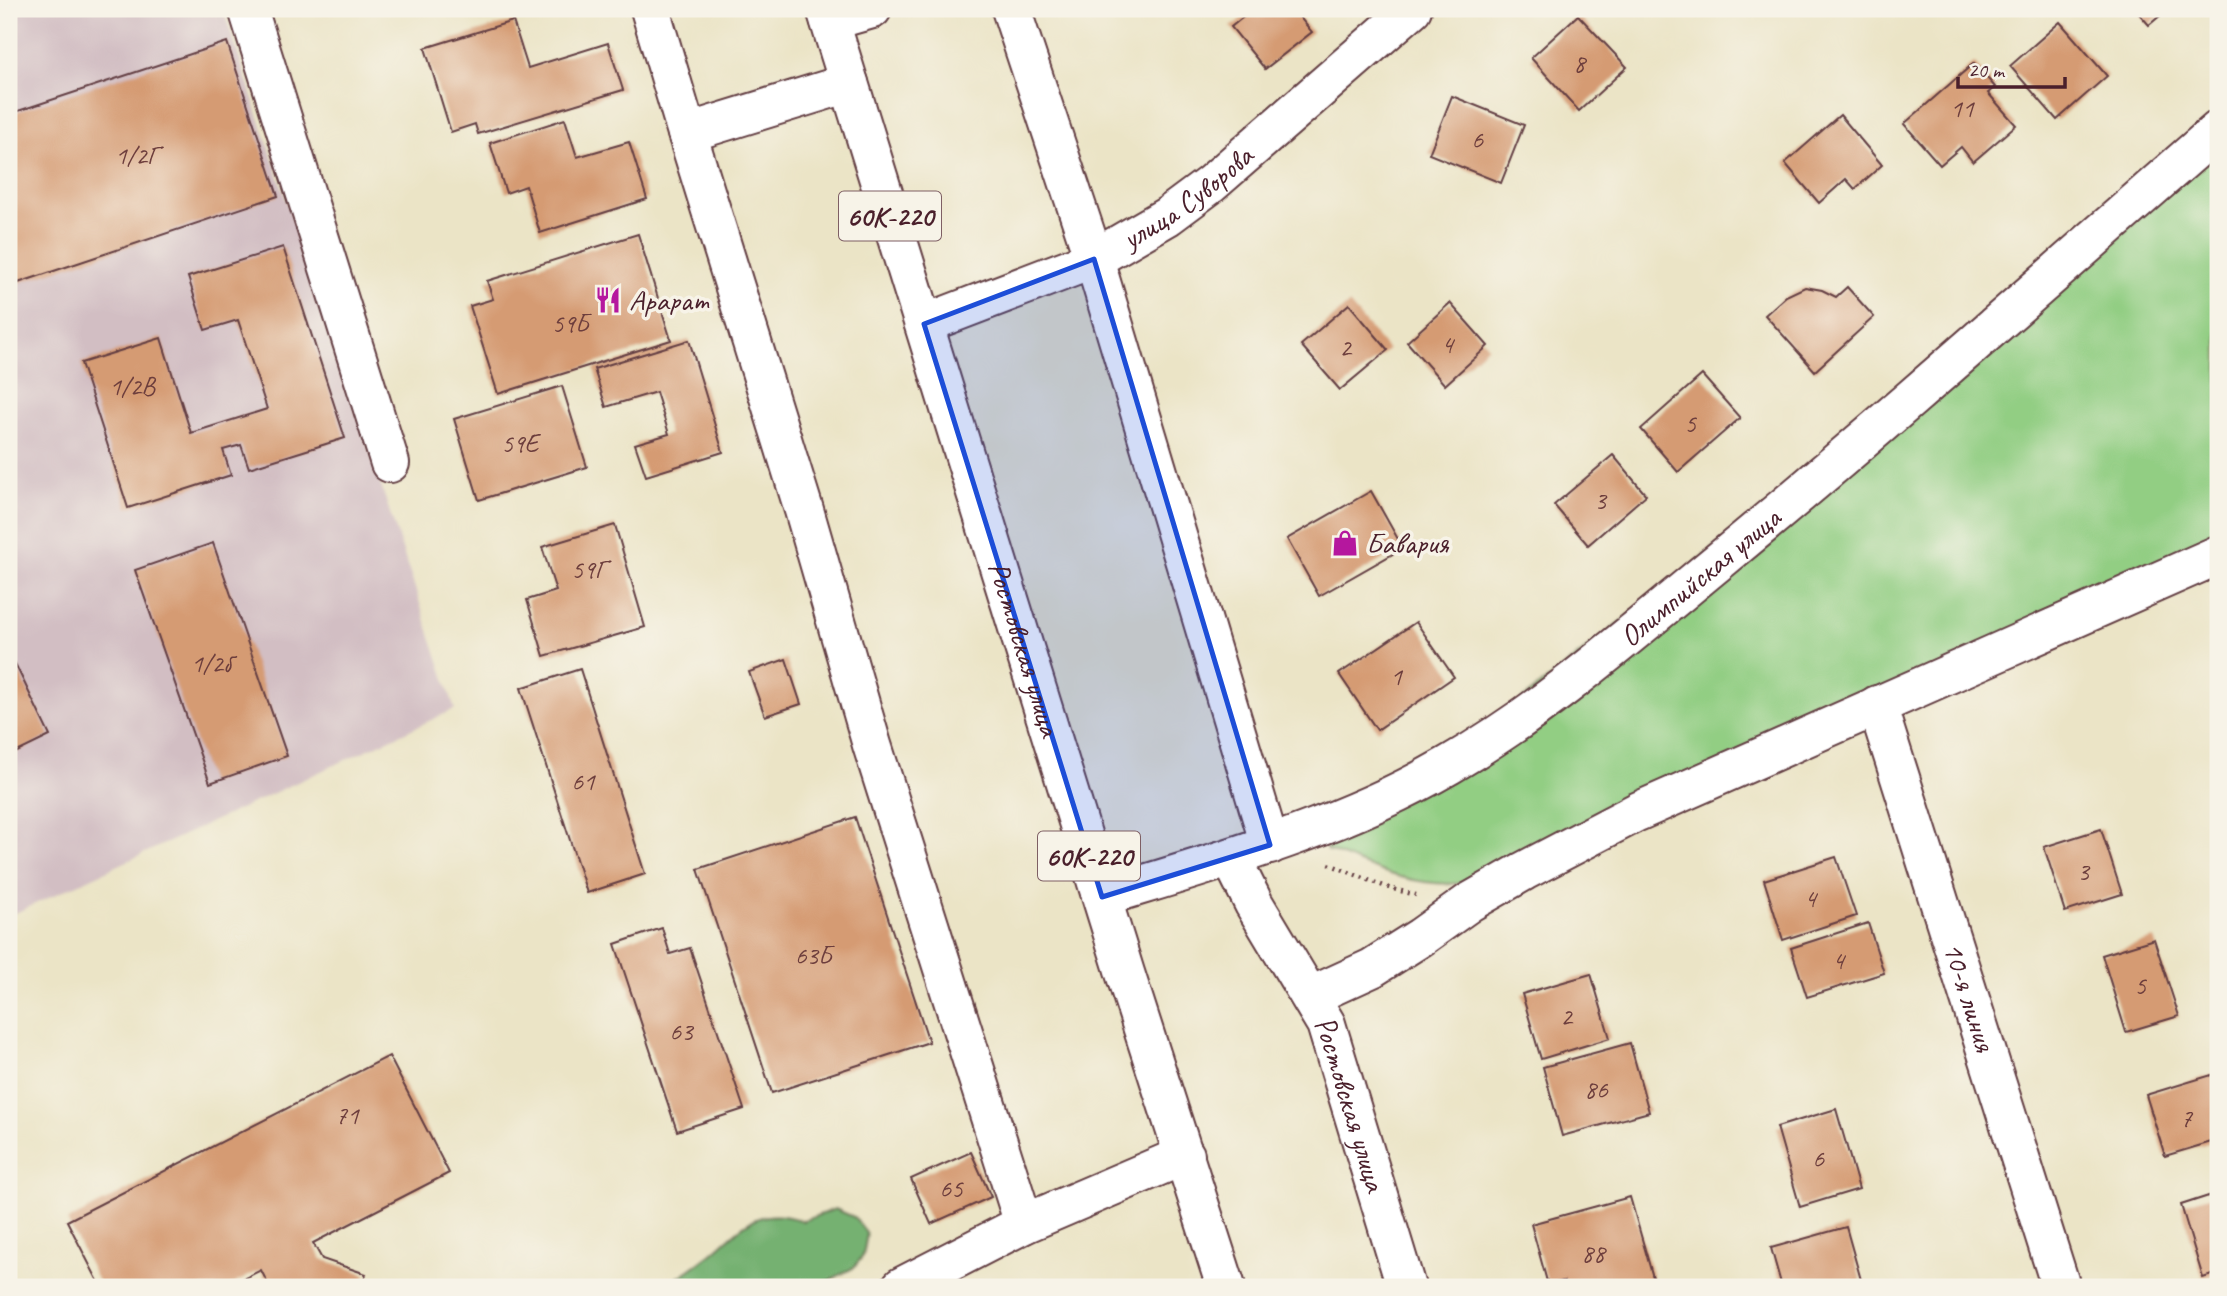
<svg xmlns="http://www.w3.org/2000/svg" width="2227" height="1296" viewBox="0 0 2227 1296" font-family="Caveat,sans-serif">
<style>
.industrial{fill:#d2bec3}
.green{fill:#92ce83;stroke:#6e7657;stroke-width:2}
.forest{fill:#75b171;stroke:#60684e;stroke-width:2}
.building{fill:#d59b73}
.lines{fill:none;stroke-linecap:round;stroke-linejoin:round}
.minor-casing{stroke:#623d42;stroke-width:42}
.major-casing{stroke:#623d42;stroke-width:42}
.path{stroke:#623d42;stroke-width:4.5;stroke-dasharray:2 5;stroke-linecap:butt}
.minor{stroke:#fff;stroke-width:38}
.major{stroke:#fff;stroke-width:38}
.marked{fill:#1d4ed8;fill-opacity:0.2;stroke:#1d4ed8;stroke-width:5;stroke-linejoin:round}
.labels{text-anchor:middle;dominant-baseline:central;stroke-width:7;stroke-linejoin:round;paint-order:stroke}
.number-label{font-size:26px;fill:#6d3e3d}
.shield{fill:#f7f3e8;stroke:#7e5f64;stroke-width:2}
.shield-label{font-size:28px;font-weight:bold;fill:#4a1f2b}
.street-label{font-size:30px;fill:#4a1f2b;stroke:#f7f3e8}
.poi-label{font-size:30px;fill:#4a1f2b;stroke:#f7f3e8;text-anchor:start}
</style>
<rect width="100%" height="100%" fill="#f7f3e8"/>
<filter id="ink" filterUnits="userSpaceOnUse"><feTurbulence type="fractalNoise" baseFrequency=".0143" numOctaves="2"/><feDisplacementMap in="SourceGraphic" scale="14" xChannelSelector="R" yChannelSelector="G"/><feConvolveMatrix kernelMatrix="1 2 1 2 8 2 1 2 1" color-interpolation-filters="sRGB"/></filter>
<filter id="wash" filterUnits="userSpaceOnUse"><feTurbulence type="fractalNoise" baseFrequency=".00686" numOctaves="4" result="noise"/><feDisplacementMap in="SourceGraphic" scale="28" xChannelSelector="R" yChannelSelector="G"/><feGaussianBlur stdDeviation="1.57" result="paint"/><feColorMatrix in="noise" values="0 0 0 0 0 0 0 0 0 0 0 0 0 0 0 0 0 1.4 0 .05"/><feComposite in="paint" operator="in"/></filter>
<g filter="url(#wash)">
<rect width="100%" height="100%" fill="#ebe4c6"/>
<path class="industrial" d="M 9,9 L 223,9 L 455,709 L 9,916 Z"/>
<path class="green" d="M 2218,149 L 2218,539 L 1464,883 C 1414,888 1372,868 1327,850 L 1325,837 L 1388,806 Z"/>
<path class="forest" d="M 835,1209 L 854,1217 L 867,1234 L 863,1256 L 853,1268 L 817,1287 L 664,1287 C 680,1276 698,1265 713,1252 C 744,1225 759,1205 803,1221 Z"/>
<g id="blocks">
<g class="building">
<path d="M 1253,9 L 1293,9 L 1312,32 L 1265,69 L 1231,27 Z"/>
<path d="M 2135,9 L 2168,9 L 2149,25 Z"/>
<path d="M 1578,15 L 1627,67 L 1579,111 L 1531,58 Z"/>
<path d="M 513,21 L 528,68 L 608,43 L 623,90 L 478,134 L 475,124 L 451,132 L 425,48 Z"/>
<path d="M 2060,22 L 2107,76 L 2057,120 L 2010,66 Z"/>
<path d="M 227,42 L 278,196 L 9,286 L 9,114 Z"/>
<path d="M 1974,63 L 1995,87 L 1988,93 L 2016,125 L 1973,162 L 1961,147 L 1940,165 L 1904,124 Z"/>
<path d="M 1452,96 L 1524,125 L 1501,183 L 1429,154 Z"/>
<path d="M 1840,115 L 1882,165 L 1855,189 L 1846,179 L 1819,203 L 1785,163 Z"/>
<path d="M 565,119 L 577,157 L 629,142 L 647,199 L 540,233 L 526,186 L 506,193 L 490,143 Z"/>
<path d="M 638,234 L 671,340 L 498,394 L 470,306 L 493,299 L 487,281 Z"/>
<path d="M 283,247 L 345,438 L 249,468 L 241,445 L 223,450 L 231,475 L 128,508 L 81,363 L 161,338 L 191,433 L 267,409 L 238,320 L 205,330 L 188,277 Z"/>
<path d="M 1805,287 L 1822,290 L 1836,297 L 1847,287 L 1874,317 L 1815,371 L 1765,315 L 1786,296 Z"/>
<path d="M 1450,303 L 1488,346 L 1445,385 L 1407,342 Z"/>
<path d="M 1349,304 L 1388,350 L 1340,390 L 1301,345 Z"/>
<path d="M 689,340 L 723,452 L 646,476 L 635,444 L 669,434 L 656,392 L 606,407 L 594,369 Z"/>
<path d="M 1702,375 L 1740,418 L 1678,472 L 1641,429 Z"/>
<path d="M 562,386 L 587,467 L 479,500 L 454,419 Z"/>
<path d="M 1613,455 L 1646,495 L 1588,545 L 1554,505 Z"/>
<path d="M 1371,491 L 1403,548 L 1319,596 L 1287,539 Z"/>
<path d="M 615,525 L 645,627 L 544,656 L 527,600 L 556,591 L 542,547 Z"/>
<path d="M 213,543 L 287,756 L 210,783 L 135,570 Z"/>
<path d="M 1416,622 L 1454,677 L 1377,730 L 1339,674 Z"/>
<path d="M 9,651 L 50,736 L 9,756 Z"/>
<path d="M 786,659 L 801,704 L 765,716 L 749,672 Z"/>
<path d="M 580,669 L 645,874 L 587,893 L 521,688 Z"/>
<path d="M 855,817 L 929,1042 L 772,1093 L 698,869 Z"/>
<path d="M 2101,829 L 2122,894 L 2065,912 L 2044,847 Z"/>
<path d="M 1836,857 L 1856,916 L 1783,940 L 1764,880 Z"/>
<path d="M 1868,923 L 1884,973 L 1807,997 L 1791,948 Z"/>
<path d="M 662,928 L 670,954 L 690,948 L 744,1109 L 677,1131 L 615,944 Z"/>
<path d="M 2154,939 L 2179,1016 L 2126,1032 L 2102,955 Z"/>
<path d="M 1591,974 L 1610,1038 L 1541,1059 L 1522,994 Z"/>
<path d="M 1630,1043 L 1649,1112 L 1562,1136 L 1543,1067 Z"/>
<path d="M 389,1056 L 449,1173 L 313,1243 L 322,1259 L 366,1274 L 362,1287 L 267,1287 L 268,1284 L 261,1270 L 227,1287 L 101,1287 L 67,1221 Z"/>
<path d="M 2218,1073 L 2218,1140 L 2165,1156 L 2146,1095 Z"/>
<path d="M 1836,1109 L 1859,1189 L 1800,1207 L 1777,1127 Z"/>
<path d="M 971,1152 L 991,1197 L 931,1224 L 911,1179 Z"/>
<path d="M 2218,1193 L 2218,1273 L 2203,1278 L 2181,1205 Z"/>
<path d="M 1630,1197 L 1654,1281 L 1633,1287 L 1566,1287 L 1564,1281 L 1548,1285 L 1531,1224 Z"/>
<path d="M 1846,1227 L 1863,1287 L 1782,1287 L 1771,1248 Z"/>
</g>
</g>
</g>
<g filter="url(#ink)">
<use href="#blocks" fill-opacity="0" stroke="#623d42" stroke-width="2"/>
<g class="lines">
<g class="minor-casing">
<g id="minor">
<path d="M 248,9 L 390,463"/>
<path d="M 650,9 L 687,133 L 849,83"/>
<path d="M 1011,9 L 1094,259 L 1270,845"/>
<path d="M 830,21 L 872,9"/>
<path d="M 687,133 L 804,510 L 872,745 L 1024,1224"/>
<path id="s1" d="M 924,324 L 1094,259 L 1168,216 L 1211,184 L 1412,9"/>
<path id="s2" d="M 1877,705 L 2061,1287"/>
<path id="s3" d="M 1231,858 L 1254,904 L 1326,1024 L 1406,1287"/>
<path id="s4" d="M 1102,897 C 1220,861 1341,828 1449,765 C 1548,708 1635,630 1723,558 C 1891,419 2054,273 2218,130"/>
<path d="M 1311,996 L 1372,968 L 1421,937 L 1470,902 L 1524,871 L 1637,812 L 2218,555"/>
<path d="M 901,1287 L 1024,1224 L 1185,1155"/>
</g>
</g>
<g class="major-casing">
<g id="major">
<path id="s5" d="M 826,9 L 1125,973 L 1226,1287"/>
</g>
</g>
<path class="path" d="M 1329,864 L 1386,887 L 1416,895"/>
<use href="#minor" class="minor"/>
<use href="#major" class="major"/>
</g>
</g>
<path class="marked" d="M 1094,259 L 1270,845 L 1102,897 L 924,324 Z"/>
<defs>
<g id="restaurant-bare" transform="scale(2.1)"><path d="M-5-6h1v4h1v-4h1v4h1v-4h1v5L-1.5 .5V6h-2V.5L-5-1ZM5-6V6H3V1.5H1.5Q1.5-4 5-6Z" fill="#b5179e" stroke="#f7f3e8" stroke-width="2.5" paint-order="stroke"/></g>
<g id="shop-bare" transform="scale(2.1)"><path d="M-5-2.5h2.3a2.7 3.5 0 0 1 5.4 0H5L5.5 6h-11ZM-1.5-2.5h3a1.5 2.3 0 0 0-3 0Z" fill="#b5179e" stroke="#f7f3e8" stroke-width="2.5" paint-order="stroke"/></g>
</defs>
<g fill-rule="evenodd">
<use href="#restaurant-bare" x="608" y="300"/>
<use href="#shop-bare" x="1345" y="543"/>
</g>
<g class="labels">
<g class="number-label">
<text x="1579" y="63">8</text>
<text x="1962" y="108">11</text>
<text x="1477" y="139">6</text>
<text x="137" y="155">1/2Г</text>
<text x="570" y="323">59Б</text>
<text x="1447" y="344">4</text>
<text x="1345" y="347">2</text>
<text x="132" y="386">1/2В</text>
<text x="1690" y="423">5</text>
<text x="520" y="443">59Е</text>
<text x="1600" y="500">3</text>
<text x="589" y="569">59Г</text>
<text x="211" y="663">1/2б</text>
<text x="1396" y="676">1</text>
<text x="583" y="781">61</text>
<text x="2083" y="871">3</text>
<text x="1810" y="898">4</text>
<text x="813" y="955">63Б</text>
<text x="1838" y="960">4</text>
<text x="2140" y="985">5</text>
<text x="1566" y="1016">2</text>
<text x="681" y="1031">63</text>
<text x="1596" y="1089">86</text>
<text x="347" y="1115">71</text>
<text x="2186" y="1118">7</text>
<text x="1818" y="1158">6</text>
<text x="951" y="1188">65</text>
<text x="1593" y="1253">88</text>
</g>
<g class="shield">
<rect x="839" y="191.5" width="102" height="49" rx="5"/>
<rect x="1038" y="831.5" width="102" height="49" rx="5"/>
</g>
<g class="shield-label">
<text x="890" y="216">60К-220</text>
<text x="1089" y="856">60К-220</text>
</g>
<g class="street-label">
<text stroke="none"><textPath href="#s1" startOffset="294">улица Суворова</textPath></text>
<text stroke="none"><textPath href="#s4" startOffset="686">Олимпийская улица</textPath></text>
<text stroke="none"><textPath href="#s5" startOffset="670">Ростовская улица</textPath></text>
<text stroke="none"><textPath href="#s2" startOffset="306">10-я линия</textPath></text>
<text stroke="none"><textPath href="#s3" startOffset="275">Ростовская улица</textPath></text>
</g>
<g class="poi-label">
<text x="629" y="300">Арарат</text>
<text x="1366" y="543">Бавария</text>
</g>
</g>
<rect width="2227" height="1296" fill="none" stroke="#f7f3e8" stroke-width="35"/>
<path d="M1958 77v10h107v-10" fill="none" stroke="#4a1f2b" stroke-width="3.5"/>
<text x="1968" y="77" font-size="21" fill="#4a1f2b" stroke="#f7f3e8" stroke-width="5" paint-order="stroke">20 m</text>
</svg>
